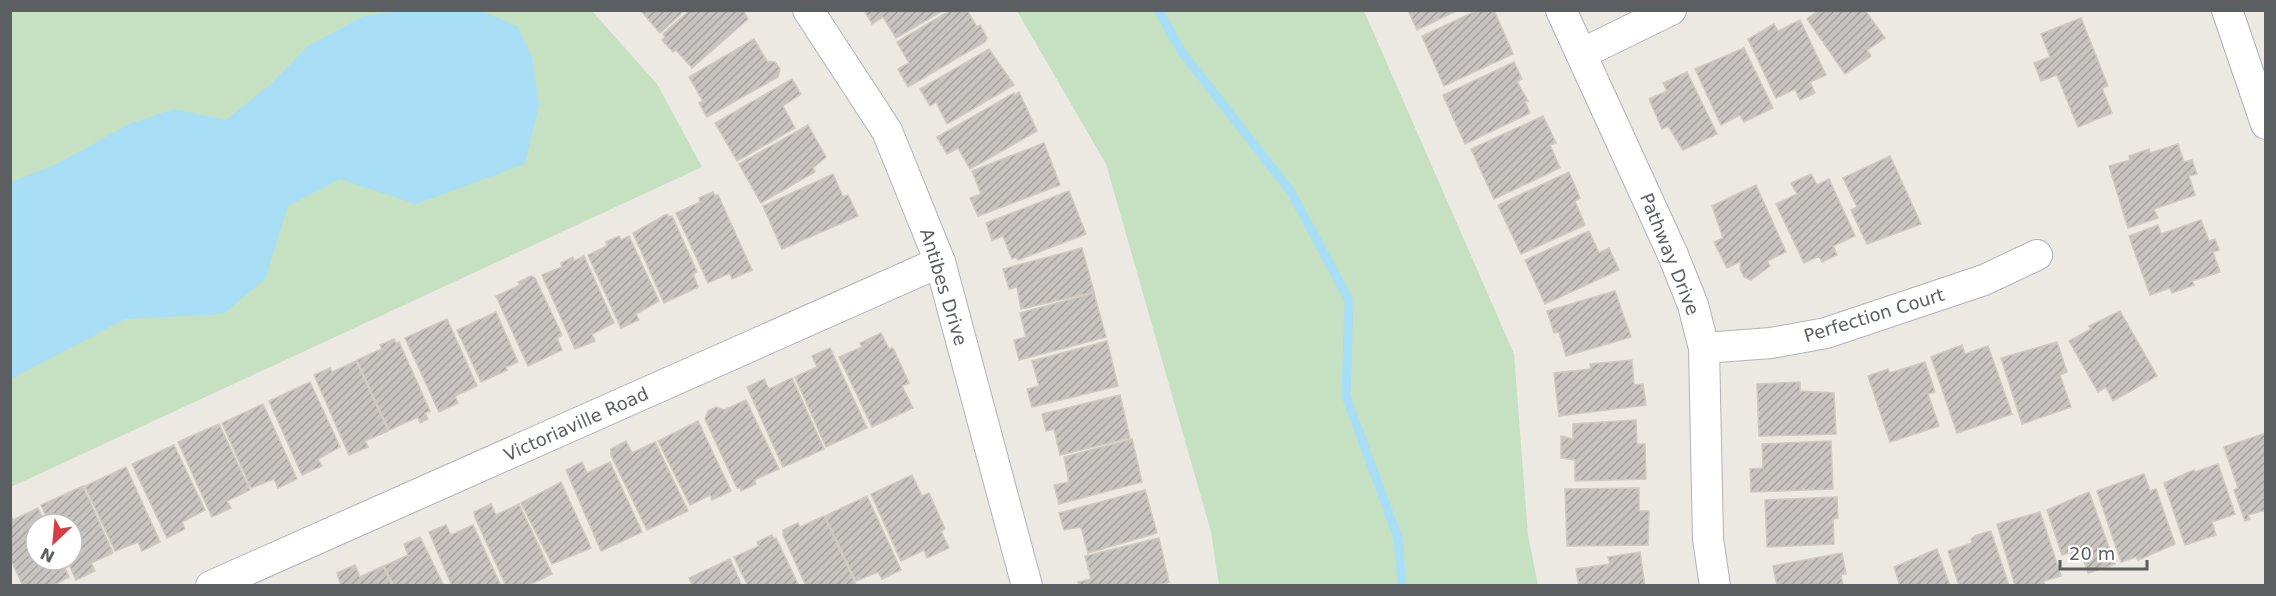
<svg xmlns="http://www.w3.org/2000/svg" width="2276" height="596" viewBox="0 0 2276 596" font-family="'DejaVu Sans',sans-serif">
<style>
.green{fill:#c5e1c1}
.water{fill:#a8def6}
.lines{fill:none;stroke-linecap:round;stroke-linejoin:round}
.stream{stroke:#a8def6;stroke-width:9}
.building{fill:url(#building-hatch);stroke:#d0c9c1;stroke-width:1.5}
.street-casing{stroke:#b0b3b6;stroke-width:32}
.street{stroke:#fff;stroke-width:30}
.labels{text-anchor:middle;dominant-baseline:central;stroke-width:4.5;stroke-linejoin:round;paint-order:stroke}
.street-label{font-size:18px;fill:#5b5f61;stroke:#fff}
</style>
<defs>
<pattern id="building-hatch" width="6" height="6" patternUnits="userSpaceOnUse" patternTransform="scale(1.5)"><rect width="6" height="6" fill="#c7c3bf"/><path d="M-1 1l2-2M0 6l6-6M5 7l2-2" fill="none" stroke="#a5a29f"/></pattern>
</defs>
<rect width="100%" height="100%" fill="#ece8e2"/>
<g class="green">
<path d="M 10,11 L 592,11 L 657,84 L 702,167 L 11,487 Z"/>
<path d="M 1017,11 L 1364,11 L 1514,354 L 1528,535 L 1538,585 L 1219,585 L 1211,532 L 1106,164 Z"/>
</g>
<path class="water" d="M 400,11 L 481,11 L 517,26 L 532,56 L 539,105 L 525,164 L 416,204 L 340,179 L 288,206 L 265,279 L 223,314 L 125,319 L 11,379 L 11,182 L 57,164 L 129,124 L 174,109 L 226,120 L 274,81 L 308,46 L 364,16 Z"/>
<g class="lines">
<path class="stream" d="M 1158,10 L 1182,52 L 1291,192 L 1349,300 L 1346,396 L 1398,538 L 1402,586"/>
</g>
<g class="building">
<path d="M 640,10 L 685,10 L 660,33 Z"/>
<path d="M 690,10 L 743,10 L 748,19 L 692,68 L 676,50 L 673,52 L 662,40 L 665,37 L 663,34 Z"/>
<path d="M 864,10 L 944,10 L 896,38 L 883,17 L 872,24 Z"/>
<path d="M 951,10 L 967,10 L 977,27 L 980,25 L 987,38 L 985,42 L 908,87 L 898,69 L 909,63 L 897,42 Z"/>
<path d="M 1408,10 L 1458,10 L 1417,30 Z"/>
<path d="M 1478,10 L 1494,10 L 1513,54 L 1444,86 L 1422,36 Z"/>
<path d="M 1819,10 L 1865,10 L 1885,38 L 1867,50 L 1871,56 L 1845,74 L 1807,19 Z"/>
<path d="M 2081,18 L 2108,86 L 2102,88 L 2112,113 L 2078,127 L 2057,75 L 2041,81 L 2034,63 L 2050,57 L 2041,34 Z"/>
<path d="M 1800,20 L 1826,75 L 1810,82 L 1815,93 L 1800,100 L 1795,89 L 1776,98 L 1748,39 L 1774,24 L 1778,31 Z"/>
<path d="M 754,39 L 767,61 L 775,62 L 780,69 L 778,77 L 707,117 L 699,103 L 703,101 L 689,77 Z"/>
<path d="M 1744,48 L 1773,108 L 1744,122 L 1740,115 L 1721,125 L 1695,69 Z"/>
<path d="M 989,49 L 1014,85 L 947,124 L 936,102 L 930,106 L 920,89 Z"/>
<path d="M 1514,62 L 1522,79 L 1517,82 L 1528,101 L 1525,102 L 1530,113 L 1465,144 L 1443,95 Z"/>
<path d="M 1687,72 L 1717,134 L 1683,150 L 1668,126 L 1662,129 L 1649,99 L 1667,91 L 1663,83 Z"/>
<path d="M 792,79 L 801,94 L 783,106 L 795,128 L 737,161 L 715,123 Z"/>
<path d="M 1019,92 L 1037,131 L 970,169 L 958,148 L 947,154 L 937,137 L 1014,93 L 1015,95 Z"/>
<path d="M 1543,116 L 1556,143 L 1550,145 L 1560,168 L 1494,199 L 1471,149 Z"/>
<path d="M 808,125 L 826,157 L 813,168 L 815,172 L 761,203 L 739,164 Z"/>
<path d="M 1044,143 L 1060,185 L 978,216 L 970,198 L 981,194 L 972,171 Z"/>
<path d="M 2178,144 L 2184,162 L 2192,160 L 2197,174 L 2189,176 L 2195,195 L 2154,209 L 2158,218 L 2128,228 L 2109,166 L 2130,160 L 2129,156 L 2149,149 L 2150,153 Z"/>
<path d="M 1890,156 L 1921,224 L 1867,244 L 1851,210 L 1857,207 L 1843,178 Z"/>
<path d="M 1569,172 L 1580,198 L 1575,201 L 1585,225 L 1521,254 L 1498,205 Z"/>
<path d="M 833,174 L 843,197 L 848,195 L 858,216 L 782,249 L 763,206 Z"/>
<path d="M 1811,174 L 1817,185 L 1829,179 L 1855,236 L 1833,246 L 1837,255 L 1822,262 L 1819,256 L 1804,263 L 1776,204 L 1797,194 L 1791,183 Z"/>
<path d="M 1756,185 L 1786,252 L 1767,261 L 1770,266 L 1751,280 L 1744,277 L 1740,269 L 1741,261 L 1727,268 L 1714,242 L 1723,238 L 1712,206 Z"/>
<path d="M 1069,191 L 1086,234 L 1018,260 L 1016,257 L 1012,259 L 1003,236 L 992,240 L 986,223 Z"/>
<path d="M 713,192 L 715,196 L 718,195 L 752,270 L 732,279 L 730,273 L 708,283 L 676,213 L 700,202 L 699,198 Z"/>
<path d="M 667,214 L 669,217 L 672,216 L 697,272 L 693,274 L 698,287 L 664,303 L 633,233 Z"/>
<path d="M 2201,220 L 2209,241 L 2215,239 L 2219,250 L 2213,252 L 2220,272 L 2192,281 L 2194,285 L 2172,293 L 2170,288 L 2150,295 L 2129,236 L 2158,225 L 2161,234 Z"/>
<path d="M 1589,231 L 1599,253 L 1609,248 L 1619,270 L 1545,304 L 1525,260 Z"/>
<path d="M 619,236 L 621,240 L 629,236 L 659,301 L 636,314 L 639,320 L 621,328 L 588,255 L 607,246 L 606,242 Z"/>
<path d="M 1082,248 L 1094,292 L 1021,309 L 1017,287 L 1009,289 L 1003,269 Z"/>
<path d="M 584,256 L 614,323 L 592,334 L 595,341 L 575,349 L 542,275 L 562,267 L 561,263 L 573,257 L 574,261 Z"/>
<path d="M 531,276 L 535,278 L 562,335 L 557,338 L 562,350 L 528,366 L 496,296 L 520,285 L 518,282 Z"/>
<path d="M 1615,291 L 1631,337 L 1566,356 L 1559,332 L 1554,333 L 1547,311 Z"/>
<path d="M 1094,293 L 1106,337 L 1019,360 L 1014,340 L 1026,337 L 1020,313 Z"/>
<path d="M 2120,311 L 2157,376 L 2113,401 L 2106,387 L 2098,392 L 2069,341 L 2091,329 L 2089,326 Z"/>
<path d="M 496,312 L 518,362 L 506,367 L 507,370 L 481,382 L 457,330 Z"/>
<path d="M 447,319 L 477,386 L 455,396 L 458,403 L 439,412 L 405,338 Z"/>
<path d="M 881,333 L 889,349 L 893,348 L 909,383 L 902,386 L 913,408 L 872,427 L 839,357 L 862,347 L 860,343 Z"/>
<path d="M 394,339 L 396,343 L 399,342 L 430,411 L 425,413 L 428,419 L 420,423 L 418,417 L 389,430 L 357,360 L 382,349 L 380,345 Z"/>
<path d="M 1107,341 L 1118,386 L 1032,407 L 1027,389 L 1039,386 L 1032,361 Z"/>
<path d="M 2057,342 L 2067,372 L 2060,375 L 2071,407 L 2022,424 L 2001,358 Z"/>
<path d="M 1962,345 L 1965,354 L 1988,346 L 2012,414 L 1957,433 L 1931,357 Z"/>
<path d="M 830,348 L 867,428 L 826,447 L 795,377 L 817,367 L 812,356 Z"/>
<path d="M 1632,360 L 1634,385 L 1643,384 L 1646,405 L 1559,416 L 1554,373 L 1591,369 L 1590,364 Z"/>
<path d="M 356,361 L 388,431 L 365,441 L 368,447 L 349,455 L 314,375 L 330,368 L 332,372 Z"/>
<path d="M 1925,362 L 1935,392 L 1928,394 L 1939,426 L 1890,442 L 1868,376 L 1888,369 L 1890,373 Z"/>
<path d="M 792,378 L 824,449 L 783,467 L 747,387 L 764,379 L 769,389 Z"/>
<path d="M 310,382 L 340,447 L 318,459 L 322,466 L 302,475 L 269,401 Z"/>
<path d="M 1800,382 L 1800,391 L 1834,393 L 1836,434 L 1759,436 L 1757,384 Z"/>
<path d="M 1120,395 L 1130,438 L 1060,455 L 1054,429 L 1046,431 L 1042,414 Z"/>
<path d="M 746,400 L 779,469 L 754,480 L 756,484 L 741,491 L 740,487 L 737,488 L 705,419 L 708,411 L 716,407 L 724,410 Z"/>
<path d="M 263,404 L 297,479 L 278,488 L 274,479 L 251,488 L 222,423 Z"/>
<path d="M 1636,420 L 1637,444 L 1645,444 L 1646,479 L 1575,481 L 1575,460 L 1561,458 L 1561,436 L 1573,439 L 1573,424 Z"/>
<path d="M 698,421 L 731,491 L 712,500 L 710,495 L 690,505 L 658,441 Z"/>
<path d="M 219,424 L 250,490 L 227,501 L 231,508 L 212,517 L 178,442 Z"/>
<path d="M 2266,433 L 2266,510 L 2248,515 L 2250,519 L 2245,521 L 2234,490 L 2238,488 L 2224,447 Z"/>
<path d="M 1132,439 L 1142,482 L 1059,504 L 1054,485 L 1069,482 L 1064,457 Z"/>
<path d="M 626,441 L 632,453 L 655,442 L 688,511 L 647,530 L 611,455 L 611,449 Z"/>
<path d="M 1831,441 L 1833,489 L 1751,492 L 1750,469 L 1763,468 L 1762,444 Z"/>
<path d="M 174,445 L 205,510 L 182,522 L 185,529 L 167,538 L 132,464 Z"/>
<path d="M 582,462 L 587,473 L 610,462 L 642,532 L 601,551 L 566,470 Z"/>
<path d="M 2218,464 L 2235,514 L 2212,522 L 2216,535 L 2185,545 L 2164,483 L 2194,470 L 2195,472 Z"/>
<path d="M 126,467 L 160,542 L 142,551 L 138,542 L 115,551 L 85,486 Z"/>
<path d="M 2144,474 L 2150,491 L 2156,489 L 2175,544 L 2138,560 L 2136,557 L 2121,562 L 2097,491 Z"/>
<path d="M 912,475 L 922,496 L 929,493 L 945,529 L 941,531 L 949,548 L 927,558 L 924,550 L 901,561 L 871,494 Z"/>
<path d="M 561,482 L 591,548 L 552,564 L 521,503 Z"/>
<path d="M 83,486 L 113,553 L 91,563 L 95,571 L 76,580 L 67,560 L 72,560 L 72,524 L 50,524 L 41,505 Z"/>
<path d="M 1639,488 L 1639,511 L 1649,511 L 1648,545 L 1567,546 L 1565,489 Z"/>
<path d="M 1145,490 L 1157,533 L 1088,553 L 1081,527 L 1064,530 L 1059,513 Z"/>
<path d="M 2089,492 L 2115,564 L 2088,573 L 2083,558 L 2074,561 L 2071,552 L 2062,555 L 2047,510 Z"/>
<path d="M 867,496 L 901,570 L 882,579 L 878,572 L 856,581 L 825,516 Z"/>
<path d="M 1837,497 L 1838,518 L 1833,519 L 1834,544 L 1767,547 L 1765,500 Z"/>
<path d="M 491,504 L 496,515 L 519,504 L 552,574 L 527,586 L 506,586 L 475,517 L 474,512 Z"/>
<path d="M 38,508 L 45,524 L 36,524 L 36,560 L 61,560 L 69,577 L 52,586 L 23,586 L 10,558 L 10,515 L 13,520 Z"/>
<path d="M 2040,512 L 2061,576 L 2044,581 L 2045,586 L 2015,586 L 1997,524 Z"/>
<path d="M 824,516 L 856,585 L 854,586 L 806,586 L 783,535 L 783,530 L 798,523 L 800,527 Z"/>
<path d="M 446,525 L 451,535 L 473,525 L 501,586 L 452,586 L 429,532 Z"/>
<path d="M 1991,531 L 2009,586 L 1959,586 L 1948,551 L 1972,543 L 1971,539 L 1977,535 Z"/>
<path d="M 772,535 L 774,539 L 776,538 L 799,586 L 748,586 L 734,557 L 759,546 L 757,542 Z"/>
<path d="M 420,537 L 444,586 L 394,586 L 384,566 L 408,555 L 404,544 Z"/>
<path d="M 1159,538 L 1169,582 L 1156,586 L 1079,586 L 1078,582 L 1091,579 L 1085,556 Z"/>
<path d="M 1937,549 L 1950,586 L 1900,586 L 1894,567 Z"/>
<path d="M 1640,552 L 1645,586 L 1579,586 L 1576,569 L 1610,564 L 1608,557 Z"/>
<path d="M 1842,553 L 1846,574 L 1841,574 L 1843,586 L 1777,586 L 1773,566 Z"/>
<path d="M 730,559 L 742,586 L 693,586 L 689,578 Z"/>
<path d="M 355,565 L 360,577 L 383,566 L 392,586 L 341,586 L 337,573 Z"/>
</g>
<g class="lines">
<g class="street-casing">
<g id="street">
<path d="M 808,10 L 887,131 L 940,262 L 1027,586"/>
<path d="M 1561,10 L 1673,255 L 1693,305 L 1704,348 L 1708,539 L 1715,586"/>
<path d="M 2227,10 L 2266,124"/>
<path d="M 1581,54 L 1671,10"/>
<path d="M 1704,348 L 1771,343 L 1826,333 L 1984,280 L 2037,255"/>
<path d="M 211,586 L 940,262"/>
</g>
</g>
<use href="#street" class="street"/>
</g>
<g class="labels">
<g class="street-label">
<text transform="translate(1670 254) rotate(68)">Pathway Drive</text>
<text transform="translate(944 287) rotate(73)">Antibes Drive</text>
<text transform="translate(1874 315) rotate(-17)">Perfection Court</text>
<text transform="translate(576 424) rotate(-24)">Victoriaville Road</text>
</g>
</g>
<rect width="2276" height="596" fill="none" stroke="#5b5f61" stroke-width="24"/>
<g transform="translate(54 542) rotate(206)"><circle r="28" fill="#ffffff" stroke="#bdbfc0" stroke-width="1.5"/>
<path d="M0-4.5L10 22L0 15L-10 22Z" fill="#d73d45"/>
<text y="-9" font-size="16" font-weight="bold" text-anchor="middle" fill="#5b5f61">N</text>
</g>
<path d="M2060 560v9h87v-9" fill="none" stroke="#5b5f61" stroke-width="3"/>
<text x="2069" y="560" font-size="18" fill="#5b5f61" stroke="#ffffff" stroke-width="4.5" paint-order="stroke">20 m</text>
</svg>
